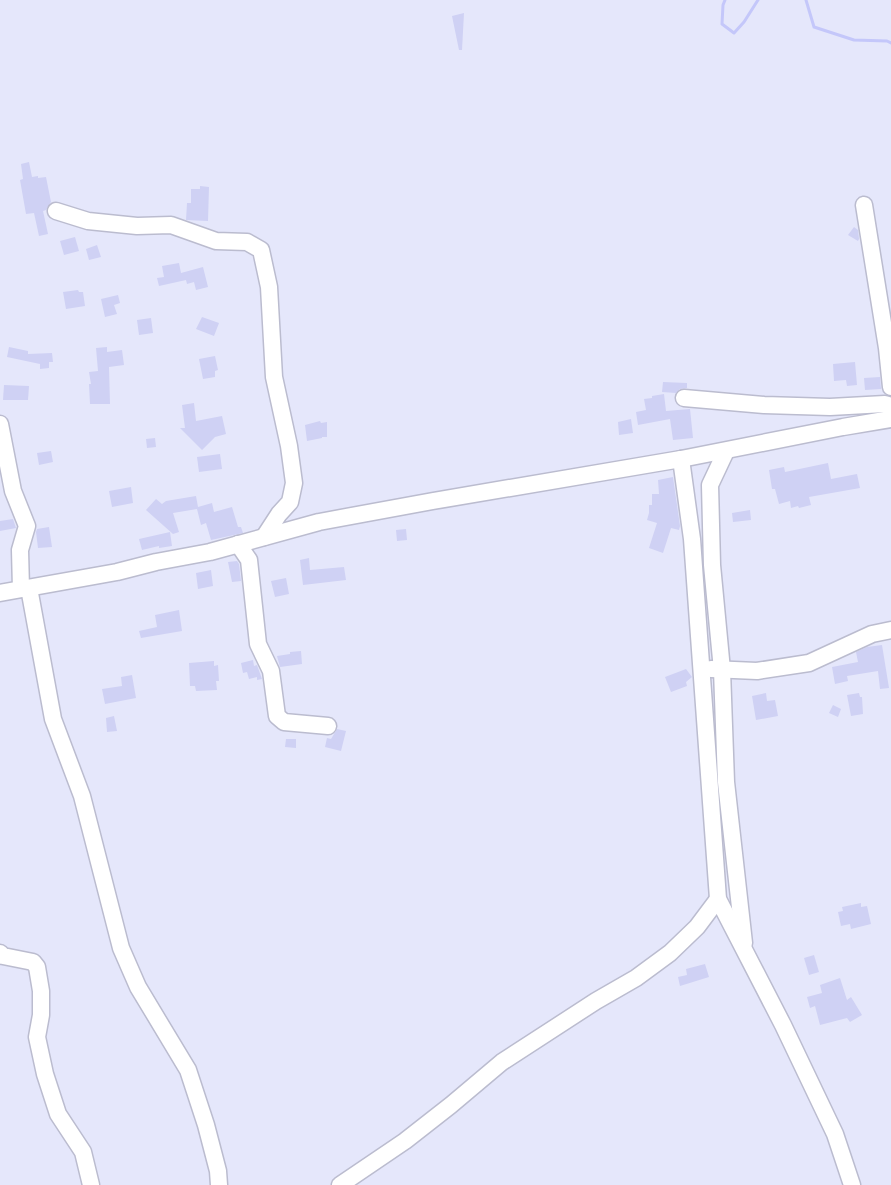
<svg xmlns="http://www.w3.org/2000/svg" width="891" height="1185" viewBox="0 0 891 1185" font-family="'Fira Sans Condensed',sans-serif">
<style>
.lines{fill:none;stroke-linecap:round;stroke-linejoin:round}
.stream{stroke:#c4c7fa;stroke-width:3}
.building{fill:#cfd1f4}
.minor-casing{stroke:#bbbccf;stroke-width:19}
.minor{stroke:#fff;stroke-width:16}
</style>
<rect width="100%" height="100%" fill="#e5e7fb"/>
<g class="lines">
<g class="stream">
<path d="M 725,0 L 723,5 L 722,24 L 734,33 L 744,22 L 758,0"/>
<path d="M 806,0 L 814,27 L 854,40 L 887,41 L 891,43"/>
</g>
</g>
<g class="building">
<path d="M 464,13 L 462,50 L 459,50 L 452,16 Z"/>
<path d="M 29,162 L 32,177 L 38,176 L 38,178 L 46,177 L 51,202 L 46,210 L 43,211 L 48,234 L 39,236 L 34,213 L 26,214 L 20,180 L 23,179 L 21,164 Z"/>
<path d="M 200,186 L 209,187 L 208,221 L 186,220 L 187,203 L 191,203 L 191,189 L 200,189 Z"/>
<path d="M 854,227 L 858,230 L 859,239 L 858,241 L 848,235 Z"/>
<path d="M 75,237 L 79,251 L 64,255 L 60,241 Z"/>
<path d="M 97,245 L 101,257 L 89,260 L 86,249 Z"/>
<path d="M 179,263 L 181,273 L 203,267 L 208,287 L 196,290 L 194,282 L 187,284 L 186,280 L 159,286 L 157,278 L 164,277 L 162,266 Z"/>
<path d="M 78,290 L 79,292 L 83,292 L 85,306 L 66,309 L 63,292 Z"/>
<path d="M 118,295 L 120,303 L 114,305 L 117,314 L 105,317 L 101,299 Z"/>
<path d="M 202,317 L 219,323 L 214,336 L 196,329 Z"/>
<path d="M 151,318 L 153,333 L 139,335 L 137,320 Z"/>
<path d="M 9,347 L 28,351 L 28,354 L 52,353 L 53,362 L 49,362 L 49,368 L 40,369 L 40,364 L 7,357 Z"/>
<path d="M 107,347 L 107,352 L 122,350 L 124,365 L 109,367 L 110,404 L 90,404 L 89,384 L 91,384 L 89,372 L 98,371 L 96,348 Z"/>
<path d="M 215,356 L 218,370 L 215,371 L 215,377 L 203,379 L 199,359 Z"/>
<path d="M 855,362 L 857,385 L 847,386 L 846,380 L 834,381 L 833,364 Z"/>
<path d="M 880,377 L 881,389 L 865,390 L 864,378 Z"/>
<path d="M 663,382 L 687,383 L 687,388 L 680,389 L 676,393 L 662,392 Z"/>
<path d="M 4,385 L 29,386 L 28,400 L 3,400 Z"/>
<path d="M 664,394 L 666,411 L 690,409 L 693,438 L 673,440 L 670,419 L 638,425 L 636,412 L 646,410 L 644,399 L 652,398 L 652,396 Z"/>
<path d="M 194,403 L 196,421 L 222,416 L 226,434 L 215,437 L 202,450 L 180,428 L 185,428 L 182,405 Z"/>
<path d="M 631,419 L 633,433 L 619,435 L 618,422 Z"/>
<path d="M 320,421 L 321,423 L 327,422 L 327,437 L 322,437 L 322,438 L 307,441 L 305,425 Z"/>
<path d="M 155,438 L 156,447 L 147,448 L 146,439 Z"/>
<path d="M 51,451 L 53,462 L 39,465 L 37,453 Z"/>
<path d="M 220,454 L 222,469 L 199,472 L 197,457 Z"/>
<path d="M 828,463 L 831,479 L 857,474 L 860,488 L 809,497 L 811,505 L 799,508 L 798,506 L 791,508 L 790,501 L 779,504 L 775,489 L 772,489 L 769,470 L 784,467 L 785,472 Z"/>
<path d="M 673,477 L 680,526 L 679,530 L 671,528 L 663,553 L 649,548 L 657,523 L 647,520 L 649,513 L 649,505 L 652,505 L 652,494 L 659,494 L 658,480 Z"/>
<path d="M 131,487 L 133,503 L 112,507 L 109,491 Z"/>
<path d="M 196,496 L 198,507 L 212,503 L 214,512 L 232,507 L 238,527 L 241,527 L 243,533 L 211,540 L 206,523 L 201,525 L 197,509 L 173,513 L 179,532 L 173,534 L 146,510 L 156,499 L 162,504 L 166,501 Z"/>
<path d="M 750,510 L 751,520 L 733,522 L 732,513 Z"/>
<path d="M 13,519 L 16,528 L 0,531 L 0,521 Z"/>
<path d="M 49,527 L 52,547 L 38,548 L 36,532 L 37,529 Z"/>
<path d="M 406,529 L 407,540 L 397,541 L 396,530 Z"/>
<path d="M 170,532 L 172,546 L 159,548 L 159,546 L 142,550 L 139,539 Z"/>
<path d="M 309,558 L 310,570 L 344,567 L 346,580 L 303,585 L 300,560 Z"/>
<path d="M 237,561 L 239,564 L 241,581 L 232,582 L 228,562 Z"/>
<path d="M 211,570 L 213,586 L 198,589 L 196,573 Z"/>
<path d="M 286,578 L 289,594 L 275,597 L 271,581 Z"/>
<path d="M 179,610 L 182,631 L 141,638 L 139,631 L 157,627 L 155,615 Z"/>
<path d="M 882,645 L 889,688 L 880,689 L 878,671 L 847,676 L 848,681 L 835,684 L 832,667 L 858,662 L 856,652 L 867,647 Z"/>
<path d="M 301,651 L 302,664 L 280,667 L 277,656 L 290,654 L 290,652 Z"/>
<path d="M 253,660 L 254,666 L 257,665 L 262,679 L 257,680 L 257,677 L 249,679 L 247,672 L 243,673 L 241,663 Z"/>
<path d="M 214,661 L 214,666 L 218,665 L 219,681 L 216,681 L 217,690 L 196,691 L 195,686 L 190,686 L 189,663 Z"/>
<path d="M 686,669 L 692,677 L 686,682 L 687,686 L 671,692 L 665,677 Z"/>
<path d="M 132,675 L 136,698 L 105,704 L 102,689 L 122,686 L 121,677 Z"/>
<path d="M 766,693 L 767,701 L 775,700 L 778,716 L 756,720 L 752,696 Z"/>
<path d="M 859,693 L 860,697 L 862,697 L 863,714 L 851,716 L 847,695 Z"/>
<path d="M 833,705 L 841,709 L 838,717 L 829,713 Z"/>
<path d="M 114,716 L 117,731 L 107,732 L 106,718 Z"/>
<path d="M 337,729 L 346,731 L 341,751 L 325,747 L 327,738 L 331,739 Z"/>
<path d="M 286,739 L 296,739 L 296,748 L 285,747 Z"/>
<path d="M 861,903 L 861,907 L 867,906 L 871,924 L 851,929 L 850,924 L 841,926 L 838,912 L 843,911 L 842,907 Z"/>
<path d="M 814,955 L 819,972 L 809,975 L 804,958 Z"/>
<path d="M 705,964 L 709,977 L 680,986 L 678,977 L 687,975 L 686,969 Z"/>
<path d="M 840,978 L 847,1000 L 851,997 L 862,1015 L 850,1022 L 847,1018 L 820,1025 L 815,1006 L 810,1008 L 807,997 L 822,993 L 820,985 Z"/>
</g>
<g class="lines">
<g class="minor-casing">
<g id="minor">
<path d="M 864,205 L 887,348 L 891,387"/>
<path d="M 56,211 L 88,221 L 137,226 L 171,225 L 216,241 L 247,242 L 261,250 L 269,287 L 274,377 L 289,446 L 294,483 L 290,502 L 279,514 L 264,537"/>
<path d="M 684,398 L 764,405 L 830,407 L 885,404 L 891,406"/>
<path d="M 0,424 L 13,491 L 27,526 L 20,550 L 21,589"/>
<path d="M 726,451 L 710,485 L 712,565 L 722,670 L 726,782 L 744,943"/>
<path d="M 681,459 L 692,539 L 718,899 L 783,1025 L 835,1134 L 852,1185"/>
<path d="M 238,544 L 249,560 L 258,644 L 271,671 L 277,716 L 284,722 L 328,726"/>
<path d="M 29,588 L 53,719 L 82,796 L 121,948 L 138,987 L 188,1070 L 206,1125 L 218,1171 L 219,1185"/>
<path d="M 0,593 L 117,572 L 156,562 L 210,552 L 319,522 L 433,501 L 681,459 L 843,427 L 891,419"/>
<path d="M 711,669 L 757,671 L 809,663 L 872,634 L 891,630"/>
<path d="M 0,953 L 3,956 L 33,962 L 37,967 L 41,991 L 41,1015 L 37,1037 L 45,1074 L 58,1114 L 83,1152 L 91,1185"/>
<path d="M 340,1185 L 405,1141 L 451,1105 L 502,1062 L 596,1001 L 636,978 L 670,953 L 697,927 L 718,899"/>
</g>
</g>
<use href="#minor" class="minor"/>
</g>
</svg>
